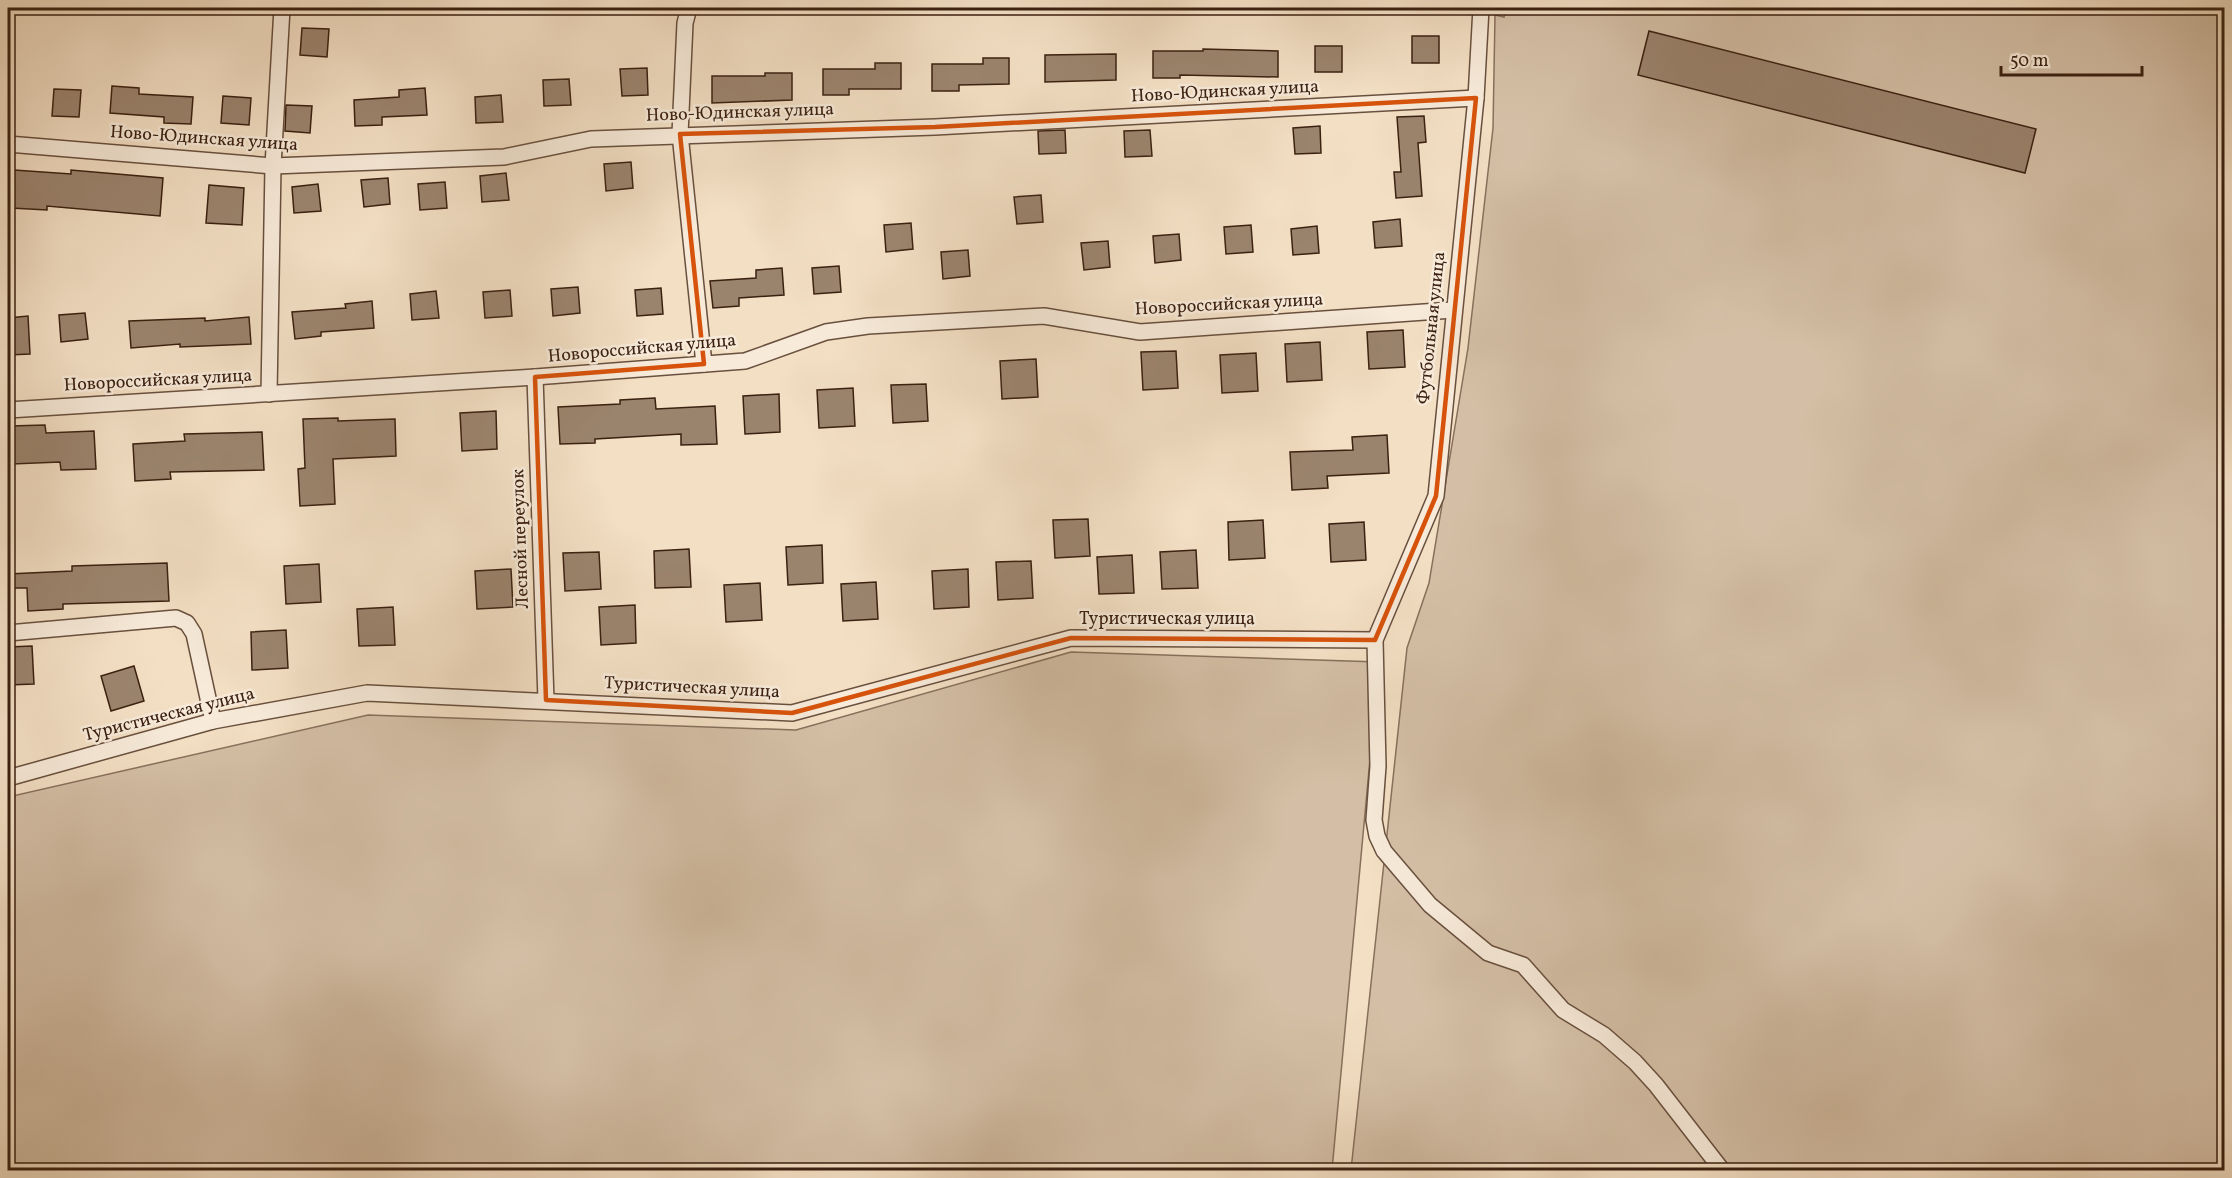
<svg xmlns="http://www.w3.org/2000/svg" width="2232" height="1178" viewBox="0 0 2232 1178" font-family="Vollkorn,serif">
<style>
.green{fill:#d4bfa6;stroke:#88705c;stroke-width:1.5}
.building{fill:#9b846e;stroke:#3b2111;stroke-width:1.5}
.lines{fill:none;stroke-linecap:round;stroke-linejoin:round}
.minor-casing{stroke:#69503e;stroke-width:18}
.minor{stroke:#f7ead9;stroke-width:15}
.marked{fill:none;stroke:#d7530c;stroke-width:4.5;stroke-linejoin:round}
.labels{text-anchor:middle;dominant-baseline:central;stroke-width:5;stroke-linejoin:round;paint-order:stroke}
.street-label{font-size:18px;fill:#3b2111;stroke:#f7ead9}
</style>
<rect width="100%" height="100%" fill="#f3dfc4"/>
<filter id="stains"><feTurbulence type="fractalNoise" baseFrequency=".00333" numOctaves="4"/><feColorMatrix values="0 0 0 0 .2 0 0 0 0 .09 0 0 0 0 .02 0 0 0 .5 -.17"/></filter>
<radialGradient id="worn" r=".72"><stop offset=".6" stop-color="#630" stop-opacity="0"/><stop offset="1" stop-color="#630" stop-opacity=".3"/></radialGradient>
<g class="green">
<path d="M 1506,8 L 2224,8 L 2224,1170 L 1351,1170 L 1407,648 L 1429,583 L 1468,348 L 1493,128 L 1495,15 L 1504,17 Z"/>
<path d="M 1071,652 L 1379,662 L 1332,1170 L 8,1170 L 8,797 L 368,715 L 796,730 Z"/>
</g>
<g class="building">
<path d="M 302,28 L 329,29 L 327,57 L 300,55 Z"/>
<path d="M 1649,31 L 2036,129 L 2025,173 L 1638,75 Z"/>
<rect x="1412" y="36" width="27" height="27"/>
<rect x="1315" y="46" width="27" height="26"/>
<path d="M 1203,49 L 1278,51 L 1278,77 L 1180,75 L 1180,78 L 1153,78 L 1153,51 L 1203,51 Z"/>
<path d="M 1116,54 L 1116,80 L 1045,82 L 1045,55 Z"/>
<path d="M 983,58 L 1009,58 L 1009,84 L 959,85 L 959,91 L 932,91 L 932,64 L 983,64 Z"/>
<path d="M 875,63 L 901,63 L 901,89 L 849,89 L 849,95 L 823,95 L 823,69 L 875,69 Z"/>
<path d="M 647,68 L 648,95 L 622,96 L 620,69 Z"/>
<path d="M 765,73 L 792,73 L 792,100 L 712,103 L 712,76 L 765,76 Z"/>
<path d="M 569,79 L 571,105 L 544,106 L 543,80 Z"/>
<path d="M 112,86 L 139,88 L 139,94 L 193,97 L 191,124 L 164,123 L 164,117 L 110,113 Z"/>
<path d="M 425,88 L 427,115 L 382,117 L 382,125 L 355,126 L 354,100 L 399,97 L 399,90 Z"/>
<path d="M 54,89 L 81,90 L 79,117 L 52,116 Z"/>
<path d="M 501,95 L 503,122 L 476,123 L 475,97 Z"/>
<path d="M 223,96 L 251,98 L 249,125 L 221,123 Z"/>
<path d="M 286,105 L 312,106 L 310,133 L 285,131 Z"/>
<path d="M 1424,116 L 1426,142 L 1418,143 L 1422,196 L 1396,198 L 1394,172 L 1401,172 L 1397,117 Z"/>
<path d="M 1320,126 L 1321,153 L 1295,154 L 1293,128 Z"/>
<path d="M 1065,130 L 1066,153 L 1039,154 L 1038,131 Z"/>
<path d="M 1150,130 L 1152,156 L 1125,157 L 1124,131 Z"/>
<path d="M 631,162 L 633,188 L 606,191 L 604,164 Z"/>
<path d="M 14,170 L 71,174 L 71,170 L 163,178 L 160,216 L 47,206 L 47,210 L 11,208 Z"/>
<path d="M 506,173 L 509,200 L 482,202 L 480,176 Z"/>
<path d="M 388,178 L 390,204 L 364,207 L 361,180 Z"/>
<path d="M 445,182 L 447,208 L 420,210 L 418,184 Z"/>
<path d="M 318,184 L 321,211 L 294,213 L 292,187 Z"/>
<path d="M 209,185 L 244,188 L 242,225 L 206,223 Z"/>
<path d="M 1041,195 L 1043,222 L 1017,224 L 1014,197 Z"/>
<path d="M 1400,219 L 1402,246 L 1375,248 L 1373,222 Z"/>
<path d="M 911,223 L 913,249 L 886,252 L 884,225 Z"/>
<path d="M 1251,225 L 1253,252 L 1226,254 L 1224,227 Z"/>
<path d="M 1317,226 L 1319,253 L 1293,255 L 1291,229 Z"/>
<path d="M 1179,234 L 1181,260 L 1155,263 L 1153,236 Z"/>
<path d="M 1108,241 L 1110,267 L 1084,270 L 1081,243 Z"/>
<path d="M 968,250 L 970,276 L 943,279 L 941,252 Z"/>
<path d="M 839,266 L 841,292 L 814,294 L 812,268 Z"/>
<path d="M 782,268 L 784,295 L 739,298 L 739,306 L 713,308 L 710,281 L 756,278 L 756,270 Z"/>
<path d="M 578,287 L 580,313 L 553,316 L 551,289 Z"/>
<path d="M 661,288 L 663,314 L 637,316 L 635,290 Z"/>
<path d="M 510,290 L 512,316 L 485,318 L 483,292 Z"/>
<path d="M 436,291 L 439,318 L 412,320 L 410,294 Z"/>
<path d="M 372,301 L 374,328 L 321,332 L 321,336 L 295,339 L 292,312 L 346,308 L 345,304 Z"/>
<path d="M 85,313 L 88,339 L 61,342 L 59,315 Z"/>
<path d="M 28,316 L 30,354 L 8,355 L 8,318 Z"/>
<path d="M 249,317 L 251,344 L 180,347 L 180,344 L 131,348 L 129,321 L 205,318 L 205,321 Z"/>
<path d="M 1403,330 L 1405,367 L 1369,369 L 1367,332 Z"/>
<path d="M 1320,342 L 1322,380 L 1287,382 L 1285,344 Z"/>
<path d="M 1176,351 L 1178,388 L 1143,390 L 1141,352 Z"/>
<path d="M 1256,353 L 1258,391 L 1222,393 L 1220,355 Z"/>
<path d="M 1036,359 L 1038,397 L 1002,399 L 1000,361 Z"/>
<path d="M 926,384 L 928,421 L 893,423 L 891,385 Z"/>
<path d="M 853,388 L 855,426 L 819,428 L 817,390 Z"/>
<path d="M 779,394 L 780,432 L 745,434 L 743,396 Z"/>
<path d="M 655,398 L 656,409 L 715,406 L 717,444 L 681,445 L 681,434 L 595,439 L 595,443 L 560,444 L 558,407 L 620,404 L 620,400 Z"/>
<path d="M 496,411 L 497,449 L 462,451 L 460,413 Z"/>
<path d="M 338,418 L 338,421 L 395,419 L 396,456 L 333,459 L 335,504 L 300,506 L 298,469 L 305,468 L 303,419 Z"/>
<path d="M 45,425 L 46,433 L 94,431 L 96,469 L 61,470 L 60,462 L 12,464 L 10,426 Z"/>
<path d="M 262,432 L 264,470 L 170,472 L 171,479 L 135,481 L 133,444 L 185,441 L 184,434 Z"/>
<path d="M 1387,435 L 1389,473 L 1327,476 L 1328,488 L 1292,490 L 1290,452 L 1353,450 L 1352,437 Z"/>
<path d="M 1088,519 L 1090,556 L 1055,558 L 1053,520 Z"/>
<path d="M 1263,520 L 1265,558 L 1229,560 L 1228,522 Z"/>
<path d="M 1364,522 L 1366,560 L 1331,562 L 1329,524 Z"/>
<path d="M 822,545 L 823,583 L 788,585 L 786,547 Z"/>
<path d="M 689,549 L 691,587 L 655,588 L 654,551 Z"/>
<path d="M 1196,550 L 1198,588 L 1162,589 L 1160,552 Z"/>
<path d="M 599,552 L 601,589 L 565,591 L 563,553 Z"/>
<path d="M 1132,555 L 1134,593 L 1099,594 L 1097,557 Z"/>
<path d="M 1031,561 L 1033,598 L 998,600 L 996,562 Z"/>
<path d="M 167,563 L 169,601 L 63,604 L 63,609 L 28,611 L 27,588 L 8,588 L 8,574 L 72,571 L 72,566 Z"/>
<path d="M 319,564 L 321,602 L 286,604 L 284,566 Z"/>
<path d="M 511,569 L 513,607 L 477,609 L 475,571 Z"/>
<path d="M 968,569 L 969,607 L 934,609 L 932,571 Z"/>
<path d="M 876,582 L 878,619 L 843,621 L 841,584 Z"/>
<path d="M 760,583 L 762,620 L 726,622 L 724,585 Z"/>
<path d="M 635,605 L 636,643 L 601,645 L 599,607 Z"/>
<path d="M 393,607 L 395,645 L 359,646 L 357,609 Z"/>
<path d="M 286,630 L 288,668 L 252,670 L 251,632 Z"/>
<path d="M 32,646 L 34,684 L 8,685 L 8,647 Z"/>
<path d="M 134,666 L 144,701 L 111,711 L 101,676 Z"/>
</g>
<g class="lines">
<g class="minor-casing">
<g id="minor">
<path d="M 689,8 L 685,23 L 680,134 L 704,364"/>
<path d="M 1481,8 L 1476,98 L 1436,496 L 1375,640 L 1378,766 L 1374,820 L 1377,836 L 1384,851 L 1430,905 L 1488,953 L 1523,965 L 1563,1010 L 1604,1035 L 1635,1062 L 1656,1085 L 1722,1170"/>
<path d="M 8,144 L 273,166 L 504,157 L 591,139 L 935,127 L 1476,98"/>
<path d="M 535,377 L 546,700"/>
<path d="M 269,394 L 273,166 L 282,8"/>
<path d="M 8,410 L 535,377 L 745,361 L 826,332 L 868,326 L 1044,316 L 1140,332 L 1453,310"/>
<path d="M 8,633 L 176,618 L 187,623 L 194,634 L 213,721"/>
<path d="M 8,778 L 213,721 L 367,693 L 792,713 L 1071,638 L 1375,640"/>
</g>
</g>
<use href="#minor" class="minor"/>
</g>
<path class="marked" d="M 1476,98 L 1436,496 L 1375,640 L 1071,638 L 792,713 L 546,700 L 535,377 L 704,364 L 680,134 L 935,127 Z"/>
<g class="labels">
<g class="street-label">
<text transform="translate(1225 92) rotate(-3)">Ново-Юдинская улица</text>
<text transform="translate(740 113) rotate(-2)">Ново-Юдинская улица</text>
<text transform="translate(204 139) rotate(4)">Ново-Юдинская улица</text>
<text transform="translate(1229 305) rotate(-3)">Новороссийская улица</text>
<text transform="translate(1432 328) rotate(-84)">Футбольная улица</text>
<text transform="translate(642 349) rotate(-5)">Новороссийская улица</text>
<text transform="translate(158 381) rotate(-3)">Новороссийская улица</text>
<text transform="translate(521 539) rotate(-92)">Лесной переулок</text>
<text x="1167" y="619">Туристическая улица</text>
<text transform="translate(692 688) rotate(3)">Туристическая улица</text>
<text transform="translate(169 715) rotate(-14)">Туристическая улица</text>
</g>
</g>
<rect width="2232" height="1178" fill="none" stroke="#f3dfc4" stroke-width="30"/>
<rect x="9" y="9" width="2214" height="1160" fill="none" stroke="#3b2111" stroke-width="3"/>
<rect x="15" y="15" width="2202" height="1148" fill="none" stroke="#3b2111" stroke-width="1.5"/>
<path d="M2001 66v9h141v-9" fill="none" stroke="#3b2111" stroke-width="3"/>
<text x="2010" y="66" font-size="18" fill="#3b2111" stroke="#f7ead9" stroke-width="4.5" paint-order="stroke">50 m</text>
<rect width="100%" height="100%" filter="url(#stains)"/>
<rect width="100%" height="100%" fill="url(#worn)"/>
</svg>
